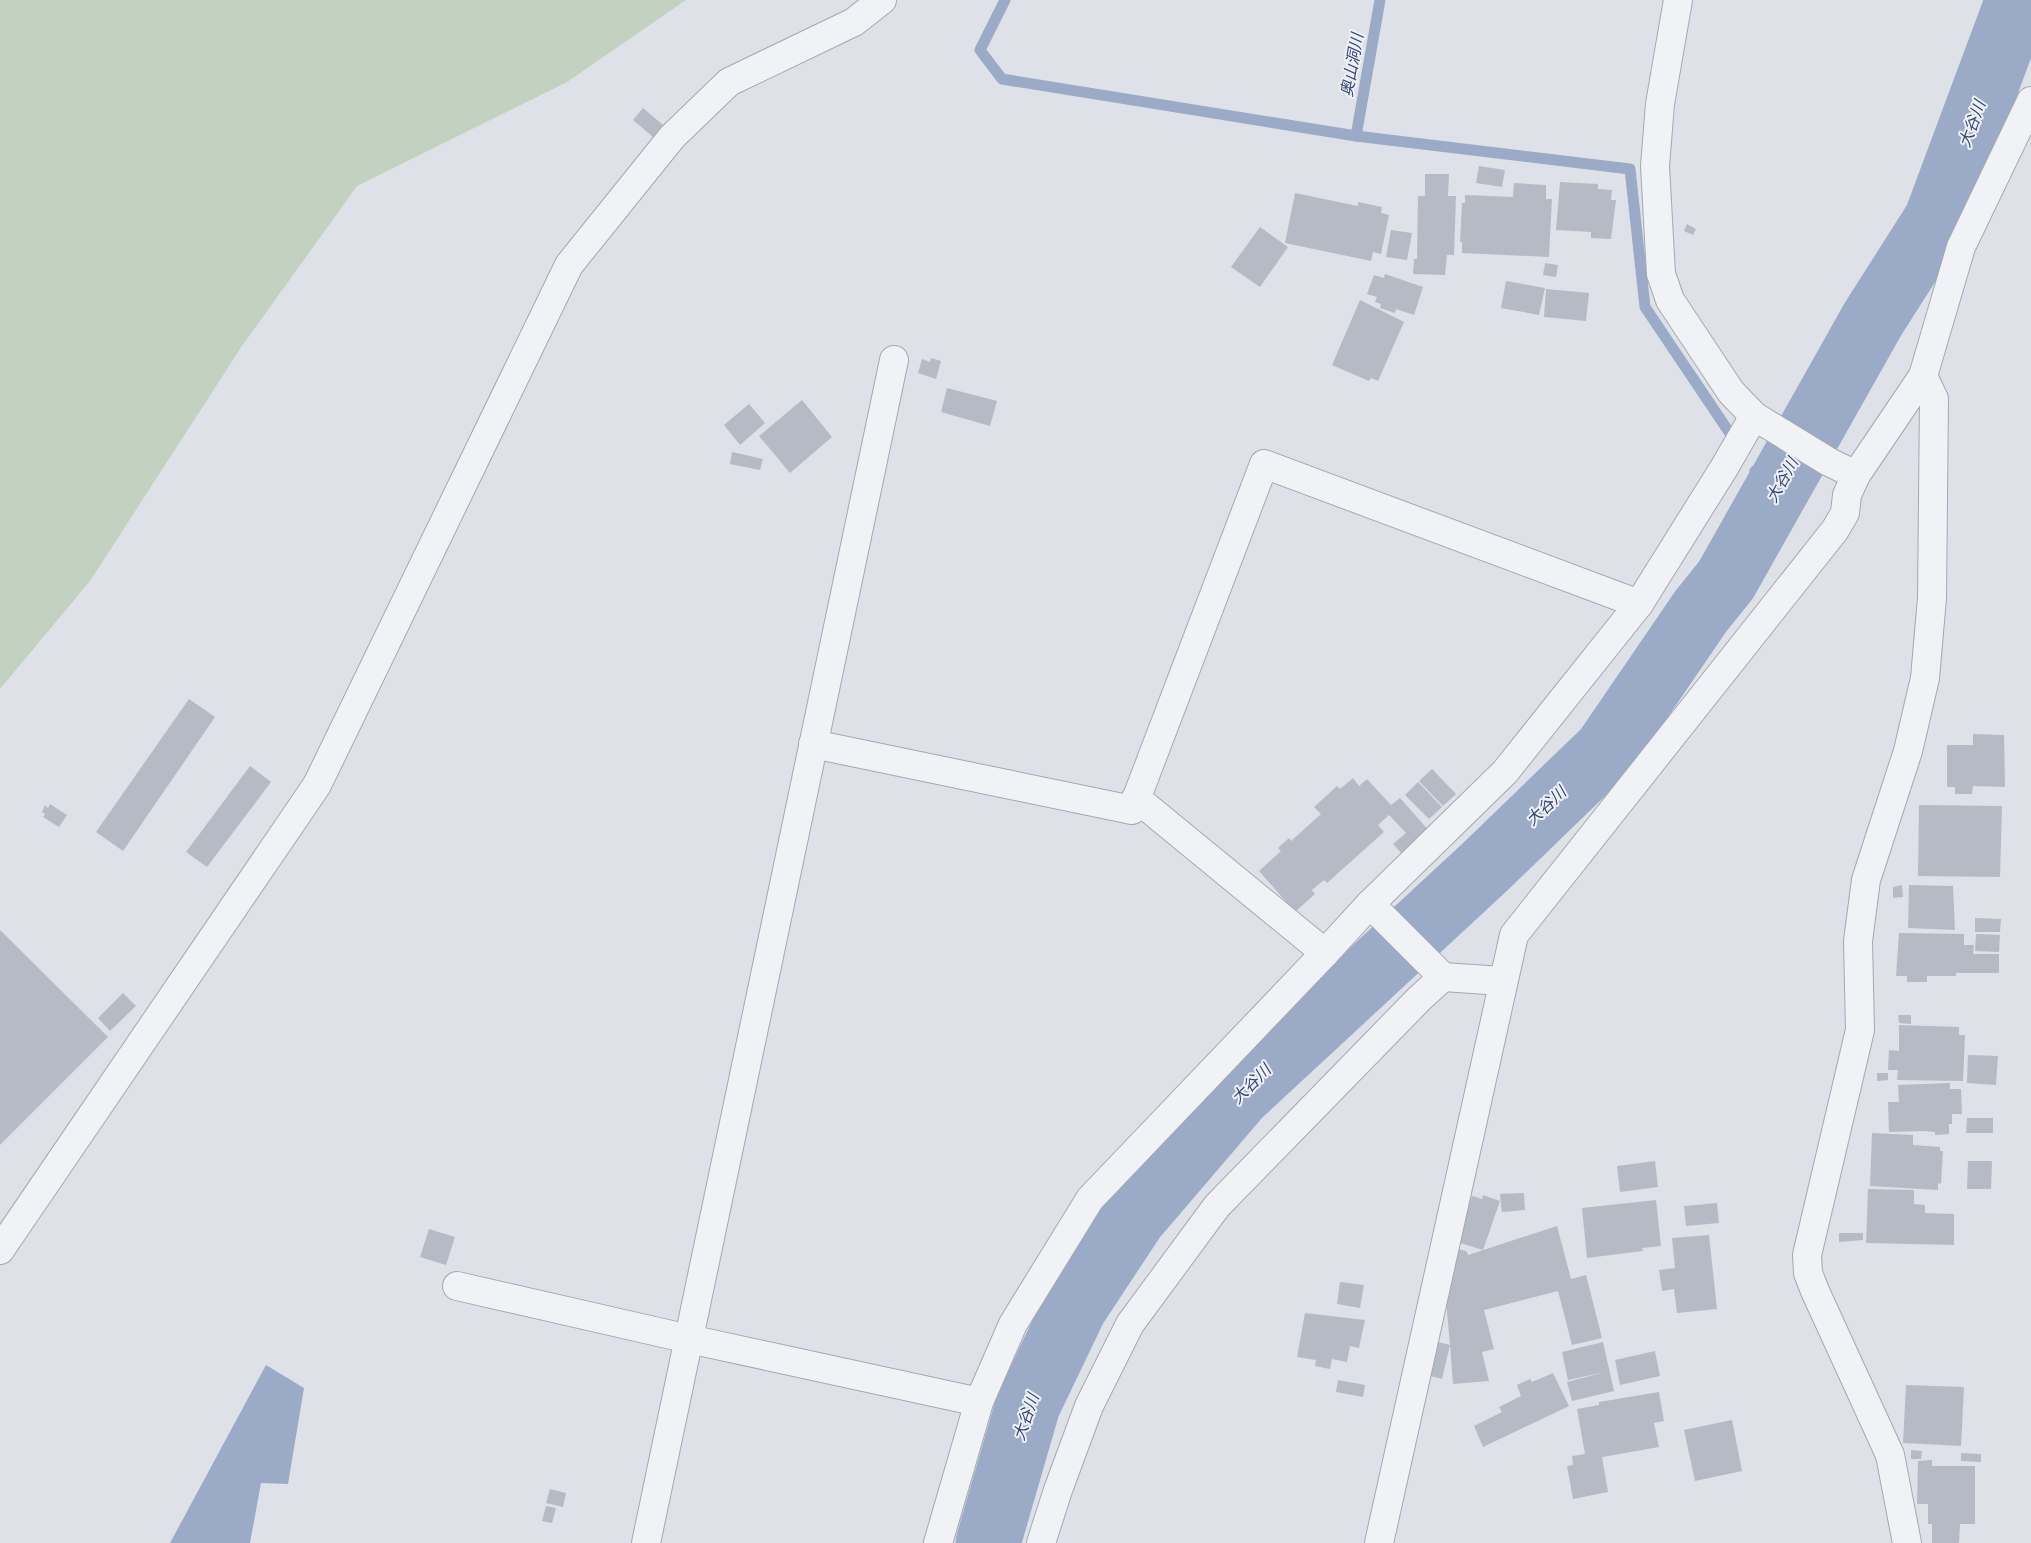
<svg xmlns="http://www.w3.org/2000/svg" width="2031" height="1543" viewBox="0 0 2031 1543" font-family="'Work Sans','Noto Sans JP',sans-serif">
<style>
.green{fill:#c2d1c0}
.water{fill:#9babc7}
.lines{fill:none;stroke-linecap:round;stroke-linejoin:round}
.stream{stroke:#9babc7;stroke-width:11}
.river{stroke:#9babc7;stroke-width:65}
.building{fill:#b6bac4}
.minor-casing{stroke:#a4a8b2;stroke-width:30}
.minor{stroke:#f1f2f6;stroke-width:28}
.labels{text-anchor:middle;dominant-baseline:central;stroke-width:4;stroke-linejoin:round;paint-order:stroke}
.water-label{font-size:16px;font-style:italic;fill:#344871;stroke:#eef0f5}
</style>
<rect width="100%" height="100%" fill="#dfe1e8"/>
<path class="green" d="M 0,0 L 686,0 L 567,82 L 357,186 L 242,346 L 90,581 L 0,689 Z"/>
<path class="water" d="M 266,1365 L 304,1388 L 288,1484 L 261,1483 L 250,1543 L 170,1543 Z"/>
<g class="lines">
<g class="stream">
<path d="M 1005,0 L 980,50 L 1002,79 L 1356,136 L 1630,169 L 1645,307 L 1729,432"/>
<path d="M 1356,136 L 1380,0"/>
<path d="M 1755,471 L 1774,498"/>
</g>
<path class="river" d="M 988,1543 L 1028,1405 L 1075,1307 L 1133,1219 L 1239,1095 L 1486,866 L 1606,750 L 1701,611 L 1726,580 L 1873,319 L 1936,220 L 2018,0"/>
</g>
<g class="building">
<path d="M 643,108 L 663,125 L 653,137 L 633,120 Z"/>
<path d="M 1479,166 L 1505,170 L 1502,187 L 1476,183 Z"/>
<path d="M 1425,174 L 1449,174 L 1448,196 L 1456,196 L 1454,255 L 1447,255 L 1445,275 L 1413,274 L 1414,259 L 1417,259 L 1418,196 L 1425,196 Z"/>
<path d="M 1560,182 L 1598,184 L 1598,189 L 1612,190 L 1611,200 L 1616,200 L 1611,239 L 1591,238 L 1591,232 L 1556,230 Z"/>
<path d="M 1514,183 L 1546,185 L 1546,199 L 1552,199 L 1549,257 L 1462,253 L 1462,242 L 1460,242 L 1462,203 L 1465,203 L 1465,195 L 1513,197 Z"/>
<path d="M 1295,193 L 1358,206 L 1358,202 L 1382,207 L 1381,213 L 1389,215 L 1381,254 L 1373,252 L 1371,261 L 1285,243 Z"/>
<path d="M 1687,224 L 1696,229 L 1693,235 L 1684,231 Z"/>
<path d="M 1260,227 L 1288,247 L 1260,287 L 1231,267 Z"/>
<path d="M 1391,230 L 1412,233 L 1407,260 L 1386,257 Z"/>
<path d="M 1545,263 L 1558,265 L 1556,277 L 1543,275 Z"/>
<path d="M 1385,274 L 1423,287 L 1414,315 L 1396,309 L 1395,313 L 1380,308 L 1381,304 L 1375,302 L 1377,297 L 1367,294 L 1374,275 L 1384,278 Z"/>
<path d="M 1506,281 L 1545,288 L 1539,315 L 1501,308 Z"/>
<path d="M 1546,289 L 1589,293 L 1586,321 L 1544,317 Z"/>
<path d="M 1360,300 L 1404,322 L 1378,381 L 1371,378 L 1369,381 L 1332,365 Z"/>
<path d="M 931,358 L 941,361 L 936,379 L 918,373 L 922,359 L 930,362 Z"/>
<path d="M 947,388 L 997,401 L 990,426 L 941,412 Z"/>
<path d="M 802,400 L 832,437 L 790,473 L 759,436 Z"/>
<path d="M 749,404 L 765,423 L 740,445 L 724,425 Z"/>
<path d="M 732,452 L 763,459 L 760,470 L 730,464 Z"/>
<path d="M 189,699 L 215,717 L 123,851 L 96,832 Z"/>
<path d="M 1973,734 L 2004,735 L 2005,787 L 1973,786 L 1972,794 L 1955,794 L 1955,787 L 1947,787 L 1947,745 L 1973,745 Z"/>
<path d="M 250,766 L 271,782 L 207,867 L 186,852 Z"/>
<path d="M 1432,769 L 1456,794 L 1443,806 L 1419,781 Z"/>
<path d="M 1353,778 L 1359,786 L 1367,779 L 1391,805 L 1400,798 L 1431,833 L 1404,856 L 1393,844 L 1406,833 L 1389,815 L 1378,825 L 1384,832 L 1327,883 L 1324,880 L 1312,890 L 1315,894 L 1295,912 L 1259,871 L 1281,851 L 1278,848 L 1289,838 L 1291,841 L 1321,814 L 1314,807 L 1337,786 L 1340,789 Z"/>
<path d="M 1418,782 L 1442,807 L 1429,819 L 1405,795 Z"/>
<path d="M 50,804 L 67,815 L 59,827 L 43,817 L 45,814 L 42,812 L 45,805 L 48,808 Z"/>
<path d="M 1919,805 L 2002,806 L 2000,877 L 1918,876 Z"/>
<path d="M 1902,885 L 1903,897 L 1893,898 L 1893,887 Z"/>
<path d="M 1909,885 L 1953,886 L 1955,930 L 1908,928 Z"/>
<path d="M 1975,918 L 2001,919 L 2000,932 L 1975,932 Z"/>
<path d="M 0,930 L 108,1037 L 0,1145 Z"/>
<path d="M 1899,933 L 1964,934 L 1964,945 L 1974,945 L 1973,954 L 1999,954 L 1999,973 L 1956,973 L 1956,976 L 1927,976 L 1927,982 L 1907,982 L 1907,976 L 1896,976 Z"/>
<path d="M 1976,934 L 2000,935 L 1999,952 L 1975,951 Z"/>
<path d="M 123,993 L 136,1006 L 110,1031 L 98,1018 Z"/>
<path d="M 1898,1015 L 1911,1015 L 1911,1024 L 1899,1023 Z"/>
<path d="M 1899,1025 L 1959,1027 L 1959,1035 L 1965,1035 L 1963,1081 L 1897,1080 L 1898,1070 L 1888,1070 L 1889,1050 L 1899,1051 Z"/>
<path d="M 1968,1055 L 1998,1056 L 1996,1085 L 1967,1083 Z"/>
<path d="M 1877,1073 L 1888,1073 L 1888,1080 L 1877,1081 Z"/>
<path d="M 1950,1083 L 1950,1089 L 1961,1089 L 1962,1114 L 1952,1114 L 1952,1124 L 1949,1124 L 1949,1134 L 1935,1135 L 1935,1132 L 1925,1131 L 1889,1132 L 1888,1102 L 1899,1102 L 1898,1085 Z"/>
<path d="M 1967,1118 L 1993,1118 L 1993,1133 L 1966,1133 Z"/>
<path d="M 1872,1133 L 1913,1135 L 1913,1145 L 1940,1147 L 1940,1151 L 1943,1151 L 1941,1184 L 1938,1183 L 1938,1190 L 1870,1186 Z"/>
<path d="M 1655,1161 L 1658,1187 L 1620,1192 L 1617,1166 Z"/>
<path d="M 1968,1161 L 1992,1161 L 1991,1189 L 1967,1189 Z"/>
<path d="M 1868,1189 L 1914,1190 L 1914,1204 L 1925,1205 L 1925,1213 L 1954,1214 L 1954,1245 L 1866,1243 Z"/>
<path d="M 1524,1193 L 1525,1210 L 1502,1212 L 1500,1194 Z"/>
<path d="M 1483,1195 L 1500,1201 L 1483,1250 L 1457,1242 L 1472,1196 L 1482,1199 Z"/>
<path d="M 1656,1200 L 1661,1246 L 1642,1248 L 1643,1251 L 1587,1258 L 1582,1208 Z"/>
<path d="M 1717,1203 L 1719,1223 L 1686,1226 L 1684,1206 Z"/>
<path d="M 1557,1226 L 1571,1279 L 1586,1275 L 1602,1338 L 1572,1345 L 1558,1291 L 1484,1310 L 1494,1349 L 1482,1352 L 1489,1381 L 1453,1384 L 1450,1345 L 1442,1379 L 1426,1375 L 1434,1341 L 1450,1345 L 1445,1289 L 1454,1248 L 1466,1251 L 1468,1255 Z"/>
<path d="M 429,1229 L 455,1237 L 446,1265 L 420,1257 Z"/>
<path d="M 1839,1233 L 1863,1233 L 1863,1240 L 1839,1242 Z"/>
<path d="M 1709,1235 L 1717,1309 L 1677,1313 L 1674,1289 L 1662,1291 L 1659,1270 L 1675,1268 L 1672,1238 Z"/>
<path d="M 1340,1282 L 1364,1285 L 1360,1308 L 1337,1304 Z"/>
<path d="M 1305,1313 L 1365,1320 L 1359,1348 L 1350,1346 L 1347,1362 L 1332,1359 L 1330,1369 L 1315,1366 L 1316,1360 L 1297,1357 Z"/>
<path d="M 1603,1342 L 1614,1391 L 1572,1401 L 1567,1382 L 1605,1372 L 1568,1380 L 1562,1352 Z"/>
<path d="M 1655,1351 L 1660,1376 L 1620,1385 L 1615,1360 Z"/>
<path d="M 1553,1373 L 1569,1406 L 1483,1447 L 1474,1426 L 1502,1412 L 1499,1407 L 1521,1396 L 1517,1385 L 1530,1379 L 1532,1382 Z"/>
<path d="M 1338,1380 L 1365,1385 L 1363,1397 L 1336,1392 Z"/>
<path d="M 1906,1385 L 1964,1387 L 1961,1446 L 1903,1443 Z"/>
<path d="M 1659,1392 L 1664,1421 L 1654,1423 L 1659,1447 L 1602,1457 L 1608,1492 L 1573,1499 L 1567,1466 L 1573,1465 L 1572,1456 L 1585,1454 L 1577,1409 L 1599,1405 L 1599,1402 Z"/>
<path d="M 1732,1420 L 1742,1471 L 1695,1481 L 1684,1430 Z"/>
<path d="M 1911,1450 L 1922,1451 L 1921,1459 L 1911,1459 Z"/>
<path d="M 1961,1453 L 1981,1454 L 1981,1462 L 1961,1461 Z"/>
<path d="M 1932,1460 L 1932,1466 L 1975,1466 L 1975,1524 L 1960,1524 L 1959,1543 L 1932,1543 L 1932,1524 L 1928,1524 L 1928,1504 L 1917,1504 L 1918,1461 Z"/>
<path d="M 550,1489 L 566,1493 L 563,1507 L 546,1503 Z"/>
<path d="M 546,1506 L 556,1508 L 552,1523 L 542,1521 Z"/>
</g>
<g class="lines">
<g class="minor-casing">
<g id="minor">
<path d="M 1678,0 L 1660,104 L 1655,166 L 1661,274 L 1670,300 L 1731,392 L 1754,416 L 1829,462 L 1856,475"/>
<path d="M 813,744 L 1132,810 L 1264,464 L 1639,604"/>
<path d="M 1136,798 L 1325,953"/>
<path d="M 1370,904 L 1443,977 L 1502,981"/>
<path d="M 0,1250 L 317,785 L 569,265 L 672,137 L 729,82 L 854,22 L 882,0"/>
<path d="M 457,1286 L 689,1339 L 979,1402"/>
<path d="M 646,1543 L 894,360"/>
<path d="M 938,1543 L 979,1402 L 1013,1324 L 1090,1199 L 1325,953 L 1370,904 L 1505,772 L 1639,604 L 1724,468 L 1754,416"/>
<path d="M 1041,1543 L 1058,1490 L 1089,1406 L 1130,1324 L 1217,1206 L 1419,999 L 1443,977"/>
<path d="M 1379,1543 L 1514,935 L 1835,530 L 1845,513 L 1847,495 L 1856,475 L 1923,376 L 1961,247 L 2031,101"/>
<path d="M 1907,1543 L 1890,1455 L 1815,1291 L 1808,1273 L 1807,1255 L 1860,1030 L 1858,941 L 1866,880 L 1908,751 L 1925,678 L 1932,598 L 1934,399 L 1923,376"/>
</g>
</g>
<use href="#minor" class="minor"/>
</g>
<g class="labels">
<g class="water-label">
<text transform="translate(1352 65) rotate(-80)">奥山洞川</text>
<text transform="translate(1972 124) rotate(-70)">大谷川</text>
<text transform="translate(1782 480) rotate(-61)">大谷川</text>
<text transform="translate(1546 806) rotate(-43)">大谷川</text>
<text transform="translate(1251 1084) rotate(-45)">大谷川</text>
<text transform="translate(1026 1417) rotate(-71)">大谷川</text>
</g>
</g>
</svg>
